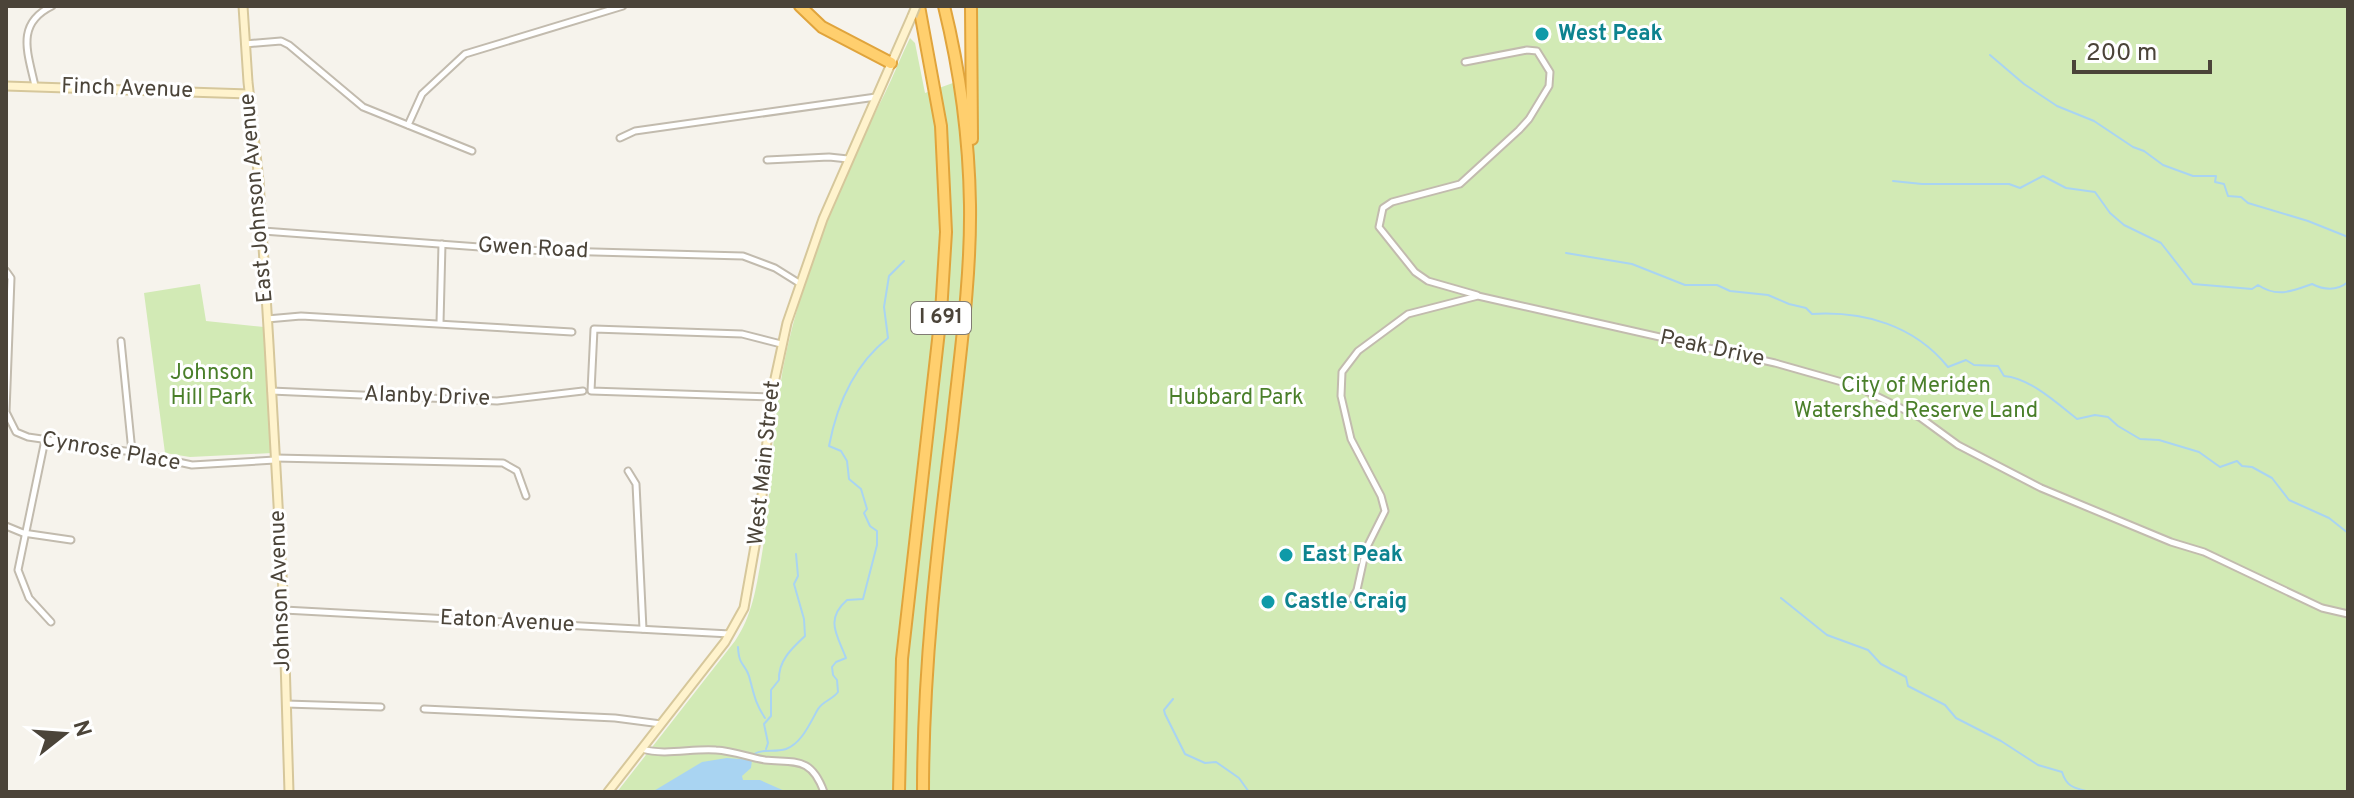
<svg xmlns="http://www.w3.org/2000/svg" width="2354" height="798" viewBox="0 0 2354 798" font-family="Overpass,sans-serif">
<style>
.green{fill:#d2eab5}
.water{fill:#a9d4f2}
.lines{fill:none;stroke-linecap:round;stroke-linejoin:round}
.stream{stroke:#a9d4f2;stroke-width:2}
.street-casing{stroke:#c2bbae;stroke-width:9}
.secondary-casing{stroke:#d6c79b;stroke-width:11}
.highway-casing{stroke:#e0a43c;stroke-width:14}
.street{stroke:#fff;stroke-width:5}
.secondary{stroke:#fff3cd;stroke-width:7}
.highway{stroke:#ffcf6e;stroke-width:10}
.secondary-bridge-casing{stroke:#d6c79b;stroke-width:11;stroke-linecap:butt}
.secondary-bridge{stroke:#fff3cd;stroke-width:7}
.culture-dot{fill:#0f9aa8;stroke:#fff;stroke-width:3}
.labels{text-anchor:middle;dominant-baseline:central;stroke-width:6;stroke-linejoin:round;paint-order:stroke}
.shield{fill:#fff;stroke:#817c74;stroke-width:2}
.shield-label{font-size:20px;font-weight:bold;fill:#4b4439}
.culture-label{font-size:22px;font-weight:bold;fill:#0d838f;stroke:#fff;text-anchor:start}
.street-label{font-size:22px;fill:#4b4439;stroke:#fff}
.park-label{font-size:22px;fill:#4a7f2a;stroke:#fff}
</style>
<rect width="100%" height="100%" fill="#f6f3ec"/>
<g class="green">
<path d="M 978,6 L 2348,6 L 2348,792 L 617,792 L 735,641 C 752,616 756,589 761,560 C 773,490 771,419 787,349 C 807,261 844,174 885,93 C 894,75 901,56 910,38 L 915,43 L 925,93 L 978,74 Z"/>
<path d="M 200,284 L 206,321 L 264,327 L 272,453 L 190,457 L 165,453 L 144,293 Z"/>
</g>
<path class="water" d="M 727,758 L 752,760 L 751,768 L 742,776 L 743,780 L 760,780 L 787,792 L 652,792 L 702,762 Z"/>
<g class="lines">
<g class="stream">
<path d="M 1990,55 L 2024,84 L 2057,106 L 2094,121 L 2133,147 L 2144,151 L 2163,165 L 2193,176 L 2216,176 L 2215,182 L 2224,184 L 2228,196 L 2241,197 L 2248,203 L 2308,221 L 2348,237"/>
<path d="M 1893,181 L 1922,184 L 2009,184 L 2020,188 L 2043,176 L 2066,188 L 2095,192 L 2110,213 L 2124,225 L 2161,243 L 2193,284 L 2252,289 L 2258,285 C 2277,298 2293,291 2312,284 C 2324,290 2337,291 2348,282"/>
<path d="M 1566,253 L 1632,264 L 1685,285 L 1717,285 L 1730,291 L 1768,295 L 1789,304 L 1806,308 L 1812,314 C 1864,311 1914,325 1948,367 L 1966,360 L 1974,365 L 1998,366 L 2004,376 C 2030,378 2057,403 2077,419 L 2095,415 L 2108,417 L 2118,426 L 2140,439 L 2159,440 L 2199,452 L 2220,467 L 2237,461 L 2242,466 L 2252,467 L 2272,478 L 2289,500 L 2329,518 L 2348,533"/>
<path d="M 1781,598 L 1827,635 L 1868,650 L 1881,664 L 1906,677 L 1908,686 L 1945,705 L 1956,718 L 2001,741 L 2038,765 L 2062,772 C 2067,788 2075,788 2090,792"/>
<path d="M 738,647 C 739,667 745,663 749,676 C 754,694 755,703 765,718"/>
<path d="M 1173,699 L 1164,710 L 1165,714 L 1185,754 L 1205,763 L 1216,762 L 1239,778 L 1249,792"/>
<path d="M 766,749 L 768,743 L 764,724 L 771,716 L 771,690 L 779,680 C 778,661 792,648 805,636 L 804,619 L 794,584 L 798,576 L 796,554"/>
<path d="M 754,754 C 764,748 774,753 786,749 C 802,743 810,723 818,709 C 823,701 832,700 838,692 L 837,680 L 833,675 L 832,667 L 836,662 L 846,658 C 838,636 824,620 847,600 L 863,599 L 877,545 L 877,531 L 870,526 L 864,513 L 867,509 L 861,489 L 849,479 L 847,461 L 841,451 L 829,446 C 837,404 854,365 888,338 L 884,307 L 889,276 L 904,261"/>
</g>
<g class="street-casing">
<g id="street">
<path d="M 245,44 L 281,41 L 289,45 L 363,107 L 472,151"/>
<path d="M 1465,62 L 1527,50 L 1537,51 L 1550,72 L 1549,86 L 1529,119 L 1519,130 L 1460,184 L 1392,202 L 1383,208 L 1379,227 L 1415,272 L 1428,281 L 1477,295"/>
<path d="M 35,86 C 28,53 15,24 52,6"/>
<path d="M 408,125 L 422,94 L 465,54 L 623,6"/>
<path d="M 620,138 L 635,131 L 876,97"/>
<path d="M 767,160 L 829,157 L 848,159"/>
<path d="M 263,231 L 520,250 L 743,256 L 775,268 L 799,283"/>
<path d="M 6,271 L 11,278 L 6,412 L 16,432 L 28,437 L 132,452 L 192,465 L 275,460"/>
<path d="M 267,319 L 301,316 L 572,332"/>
<path d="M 440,323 L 442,244"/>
<path d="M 121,341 L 132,452"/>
<path d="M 271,391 L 497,401 L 583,391"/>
<path d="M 771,397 L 591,391 L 594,329 L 742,334 L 781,344"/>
<path d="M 45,440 L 18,570 L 29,598 L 51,622"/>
<path d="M 275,458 L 503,463 L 517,471 L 526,496"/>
<path d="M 628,471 L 636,484 L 643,629"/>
<path d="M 6,526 L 23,533 L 71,540"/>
<path d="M 1352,599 L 1357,590 L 1366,549 L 1385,511 L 1381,496 L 1351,439 L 1341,396 L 1342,372 L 1358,351 L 1408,314 L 1478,296 L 1775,363 L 1856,386 L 1921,418 L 1958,445 L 2041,488 L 2171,542 L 2204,552 L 2322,608 L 2348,614"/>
<path d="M 284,610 L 730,634"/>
<path d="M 286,704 L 381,707"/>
<path d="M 424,709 L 615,718 L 661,724"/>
<path d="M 642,749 C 666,756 692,748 716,750 C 733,751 748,757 765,760 C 795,763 811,756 824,792"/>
</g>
</g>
<g class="secondary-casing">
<g id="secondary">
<path d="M 243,6 L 248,82 L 259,181 L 269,344 L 283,593 L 289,792"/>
<path d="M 6,86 L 249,94"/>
<path d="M 608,792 L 725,642 L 744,608 L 760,518 L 771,397 L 787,323 L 823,219 L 912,16"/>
</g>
</g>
<g class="highway-casing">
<g id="highway">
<path d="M 800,6 L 822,27 L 891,63"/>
<path d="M 971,6 L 972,139"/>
<path d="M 899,792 L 902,659 L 941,313 L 946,232 L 941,126 L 919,6"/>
<path d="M 923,792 C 923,670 937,550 952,429 C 960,354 971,280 970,205 C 969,138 960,71 944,6"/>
</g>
</g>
<use href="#street" class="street"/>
<use href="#secondary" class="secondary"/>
<use href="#highway" class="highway"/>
<g class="secondary-bridge-casing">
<path id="secondary-bridge" d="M 912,16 L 916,6"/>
</g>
<use href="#secondary-bridge" class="secondary-bridge"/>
</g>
<g class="culture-dot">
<circle cx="1542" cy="34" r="8"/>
<circle cx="1286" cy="555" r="8"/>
<circle cx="1268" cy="602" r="8"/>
</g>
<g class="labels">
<rect class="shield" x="911" y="302" width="60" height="32" rx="6"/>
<g class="shield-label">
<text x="941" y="318">I 691</text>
</g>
<g class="culture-label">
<text x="1558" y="34">West Peak</text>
<text x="1302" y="555">East Peak</text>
<text x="1284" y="602">Castle Craig</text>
</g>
<g class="street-label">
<text transform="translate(127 89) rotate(2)">Finch Avenue</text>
<text transform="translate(257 198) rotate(-95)">East Johnson Avenue</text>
<text transform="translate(533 249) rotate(3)">Gwen Road</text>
<text transform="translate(1712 349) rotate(12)">Peak Drive</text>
<text transform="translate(427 397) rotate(2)">Alanby Drive</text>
<text transform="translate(111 452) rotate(10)">Cynrose Place</text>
<text transform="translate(765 463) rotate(-84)">West Main Street</text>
<text transform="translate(281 591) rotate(-92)">Johnson Avenue</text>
<text transform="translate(507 622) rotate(3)">Eaton Avenue</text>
</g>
<g class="park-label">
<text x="212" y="373">Johnson<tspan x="212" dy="25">Hill Park</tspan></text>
<text x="1916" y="386">City of Meriden<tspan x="1916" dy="25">Watershed Reserve Land</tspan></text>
<text x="1236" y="398">Hubbard Park</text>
</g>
</g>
<rect width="2354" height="798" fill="none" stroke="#4b4439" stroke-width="16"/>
<g transform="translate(64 734) rotate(73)" stroke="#ffffff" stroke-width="6" paint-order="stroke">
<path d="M0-6L14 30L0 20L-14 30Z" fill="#4b4439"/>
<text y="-12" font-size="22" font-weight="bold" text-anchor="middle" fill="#4b4439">N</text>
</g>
<path d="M2074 60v12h136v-12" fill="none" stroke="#4b4439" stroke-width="4"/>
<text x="2086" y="60" font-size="24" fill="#4b4439" stroke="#ffffff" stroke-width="6" paint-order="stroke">200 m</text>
</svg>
